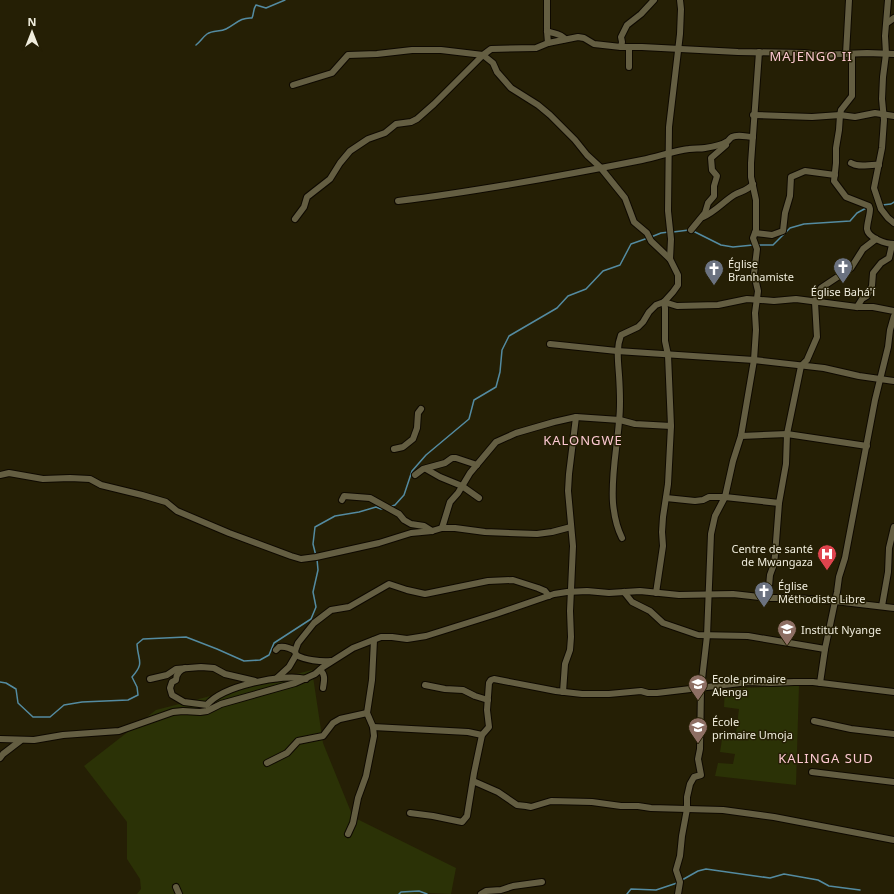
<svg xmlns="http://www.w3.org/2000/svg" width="894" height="894" viewBox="0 0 894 894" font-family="'Noto Sans',sans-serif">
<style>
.grass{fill:#2b3206}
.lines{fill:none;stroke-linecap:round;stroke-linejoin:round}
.stream{stroke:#548ba1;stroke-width:1.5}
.minor-casing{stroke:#0e0900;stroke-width:8}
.minor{stroke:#645e42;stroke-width:6}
.labels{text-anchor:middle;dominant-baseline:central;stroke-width:3;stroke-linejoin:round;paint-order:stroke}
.poi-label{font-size:11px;fill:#f0eddd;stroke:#251f05;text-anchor:start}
.quarter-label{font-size:13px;letter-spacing:1px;fill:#fdc9d2;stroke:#251f05}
</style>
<rect width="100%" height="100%" fill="#251f05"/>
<g class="grass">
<path d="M 312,670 L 323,743 L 353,817 L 456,868 L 451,894 C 441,894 427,892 417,894 L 137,894 L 141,889 L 140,879 L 127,859 L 127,822 L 84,766 L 156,710 Z"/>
<path d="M 799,685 L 796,785 L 715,776 L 718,763 L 733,764 L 735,754 L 720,752 L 723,733 L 736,734 L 739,709 L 724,707 L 725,689 Z"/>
</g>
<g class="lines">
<g class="stream">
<path d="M 196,45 C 200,42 203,37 207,34 C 213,30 220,32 226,29 C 235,25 240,17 252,18 C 254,14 253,9 256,5 L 266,8 L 285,0"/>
<path d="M 882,205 L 891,204 L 894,202"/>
<path d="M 693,231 L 721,245 L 733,247 L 753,245"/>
<path d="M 673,232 L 689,230"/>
<path d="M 651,237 L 661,233 L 669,232"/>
<path d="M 759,245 L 773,245 L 790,228 L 804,224 L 850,221 L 857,213 L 868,207"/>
<path d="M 389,507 L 395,505 L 404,495 L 412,471 L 426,455 L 469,419 L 474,400 L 496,387 L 500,372 L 502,350 L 509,336 L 557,308 L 568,296 L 586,289 L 603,271 L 620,265 L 631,244 L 648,238"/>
<path d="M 316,556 L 313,544 L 315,527 L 335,516 L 359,512 L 376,507 L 381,509 L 384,508"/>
<path d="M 0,682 L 6,683 L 16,689 L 18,703 L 33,717 L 50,717 L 64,705 L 82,702 L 128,700 L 138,695 L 137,687 L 132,677 C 145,662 138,662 137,644 L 143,639 L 186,637 L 217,649 L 244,661 L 260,660 L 269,655 L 274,643 L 311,619 L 316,607 L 313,592 L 318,570 L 317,559"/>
<path d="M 682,880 L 698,871 L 706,869 L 770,878 L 784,874 L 818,880 L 829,886 L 860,890"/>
<path d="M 399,894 L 401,892 L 419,891 L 427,894"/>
<path d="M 627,894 L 631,889 L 656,890 L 677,883"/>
</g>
<g class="minor-casing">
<g id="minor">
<path d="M 547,0 L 547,31 L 548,43"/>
<path d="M 888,0 L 885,36 L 886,54 L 883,77 L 882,99 L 884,120 L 882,148 L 874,188 L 881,209 L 888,218 L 894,223"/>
<path d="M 887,23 L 894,18"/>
<path d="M 547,31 C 553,34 560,33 565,39"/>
<path d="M 621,47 L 622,42 L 621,37 L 627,25 L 641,14 L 654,0"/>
<path d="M 629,47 L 629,67"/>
<path d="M 846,54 L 849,0"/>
<path d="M 852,54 L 852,96 L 841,110 L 840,115 L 839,130 L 836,148 L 836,163 L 834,181 L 846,197 L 869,206 L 870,209 C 870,215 867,223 867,229 C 868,238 886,244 894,244"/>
<path d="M 293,85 L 332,73 L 348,55 L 377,54 L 412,50 L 441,50 L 483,55 L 493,63 L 497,72 L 511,88 L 538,105 L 550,115 L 575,140 L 587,155 L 600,167 L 625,198 L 634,222 L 647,233 L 651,241 L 670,259"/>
<path d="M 753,115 L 812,117 L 840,115 L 855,117 L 875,113 L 894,116"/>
<path d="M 851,163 C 859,168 869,164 879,165"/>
<path d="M 398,201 C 480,191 561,176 642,160 C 658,157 673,151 689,149 C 694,148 700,149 705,148 C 712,147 722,145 728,141 C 729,140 730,138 732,137 C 738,134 747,137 753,137"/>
<path d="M 703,217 C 715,212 723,202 734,195 C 741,191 747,191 753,184"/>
<path d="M 295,219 L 304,207 L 307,197 L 330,179 L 340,163 L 350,151 L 368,139 L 385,133 L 396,124 L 411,122 L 417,119 L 434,104 L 483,55 L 491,49 L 536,48 L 548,43 L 578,37 L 584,38 L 594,44 L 621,47 L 642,47 L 738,52 L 804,53 L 820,55 L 867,53 L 894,54"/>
<path d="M 691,230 L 705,213 L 708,203 L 714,196 L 714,186 L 717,176 L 712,170 L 711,158 L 726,145"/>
<path d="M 755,233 L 772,235 L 783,231 L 785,213 L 790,196 L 791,177 L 805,171 L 835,175"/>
<path d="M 664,302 L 677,306 L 718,305 L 747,299 L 774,301 L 796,299 L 857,307 L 873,307 L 894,311"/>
<path d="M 857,307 L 862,299 L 867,296 L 872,286 L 873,273 L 881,263 L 889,258 L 892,245"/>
<path d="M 550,344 L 617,351 L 754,360 L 824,368 L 859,376 L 894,381"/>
<path d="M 741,436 L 787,434 L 867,446"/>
<path d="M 394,449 L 403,447 L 413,439 L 417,428 L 418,413 L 421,409"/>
<path d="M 426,469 L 440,477 L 462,486 L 479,498"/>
<path d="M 0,475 L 9,473 L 43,479 L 70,478 L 90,479 L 101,485 L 142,495 L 166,502 L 177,511 L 229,533 L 291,556 L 301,559 L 316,557 L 379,543 L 411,533 L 432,531 L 442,528 L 455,528 L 485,532 L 537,534 L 552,532 L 571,527"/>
<path d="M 415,475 L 423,469 L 445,463 L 452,458 L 456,458 L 477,465"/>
<path d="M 666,498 L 695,501 L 703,500 L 709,497 L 725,497 L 779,503"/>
<path d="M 342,500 L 344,496 L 370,498 L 399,514 L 404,520 L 411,524 L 424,526 L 432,531"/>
<path d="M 442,528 L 450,502 L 458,493 L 470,473 L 496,442 L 516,433 L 554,422 L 576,417 L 620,420 L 635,424 L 671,426"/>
<path d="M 622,538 C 617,528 614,514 613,503 C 611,475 617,448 619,421 C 621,405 620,390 619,375 C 618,361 616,348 621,335 L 638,327 L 643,322 L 649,312 L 656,305 L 664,302 L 673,292 L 678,285 L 678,275 L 670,259 L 671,239 L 668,211 L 669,127 L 680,34 L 681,9 L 680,0"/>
<path d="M 624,592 L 632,602 L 650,611 L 663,623 L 698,635 L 748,636 L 825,649"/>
<path d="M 656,593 L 663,546 L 662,532 L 663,517 L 668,484 L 671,426 L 668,355 L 665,341 L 665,308 L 664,302"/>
<path d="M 768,598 L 770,575 L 774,564 L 775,555 L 779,503 L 786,464 L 787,434 L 801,366 L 807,360 L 817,337 L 815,302 L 818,293 L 821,288 L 851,268 L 863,249 L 876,239"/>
<path d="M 882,606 L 888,572 L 889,548 L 894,527"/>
<path d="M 276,650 L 279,647 C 285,646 290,648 295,651 L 296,655 L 289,667 L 277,678"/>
<path d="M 295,651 L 298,643 L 314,623 L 331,610 L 349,607 L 389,584 L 407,590 L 425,594 L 488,581 L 513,580 L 538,588 L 545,591 L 549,596"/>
<path d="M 296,655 C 305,660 321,662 331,661"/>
<path d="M 185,668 C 180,670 176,673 176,680 L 172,682 L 170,688 L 172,695 L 184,702 L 207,705 C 222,686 283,673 306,679"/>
<path d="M 320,670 C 326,675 324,681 323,688"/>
<path d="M 150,679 L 167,675 L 176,669 L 201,667 L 214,668 L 225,674 L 255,681"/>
<path d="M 820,683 L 825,649 L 837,592 L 839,577 L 845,558 L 875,400 L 888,347 L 890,330 L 894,316"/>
<path d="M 425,685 L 445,689 L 463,690 L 475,696 L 488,700"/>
<path d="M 563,692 L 565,664 L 570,650 L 571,637 L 570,611 L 573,546 L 568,491 L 569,474 L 576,417"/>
<path d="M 814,721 L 851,729 L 894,734"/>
<path d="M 373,727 L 468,732 L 482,735"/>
<path d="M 0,739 L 34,740 L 63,735 L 119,731 L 173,712 L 183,711 L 200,712 L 207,711 L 221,704 L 295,683 L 315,674 L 323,667 L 353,648 L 381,637 L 392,637 L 407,639 L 426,636 L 496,614 L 554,594 L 567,592 L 587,591 L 609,593 L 640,591 L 679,595 L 733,594 L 768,598 L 796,598 L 835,601 L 894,608"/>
<path d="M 0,758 L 3,754 L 20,741"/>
<path d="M 267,763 L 287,753 L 298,741 L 323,736 L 333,723 L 340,719 L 367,713"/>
<path d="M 812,772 L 894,782"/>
<path d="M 473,781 L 498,792 L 517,805 L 526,806 L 531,807 L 551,801 L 592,802 L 621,806 L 638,806 L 651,808 L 723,810 L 774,817 L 894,840"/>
<path d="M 410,813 L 433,816 L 462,822 L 467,816 L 474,773 L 482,735 L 489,727 L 487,710 L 489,683 L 491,680 L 494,679 L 556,691 L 582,694 L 609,694 L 641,691 L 648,693 L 657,693 L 749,682 L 771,683 L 794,682 L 813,682 L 894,692"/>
<path d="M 348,834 L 353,823 L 358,798 L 366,776 L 374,736 L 373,727 L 367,713 L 372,680 L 374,640"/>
<path d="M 176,887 L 179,894"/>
<path d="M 481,894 L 486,891 L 501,890 L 513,886 L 542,882"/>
<path d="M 678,894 L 680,882 L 676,870 L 680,856 L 682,836 L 687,809 L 687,797 L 690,784 L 694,777 L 701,775 L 698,759 L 700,749 L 701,688 L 707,636 L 711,534 L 715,516 L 725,497 L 733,461 L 741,436 L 754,360 L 756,330 L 755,313 L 758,291 L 754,274 L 757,249 L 753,238 L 756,230 L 756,200 L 751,177 L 751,163 L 759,52"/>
</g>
</g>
<use href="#minor" class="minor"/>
</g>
<defs>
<g id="church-pin" transform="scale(1)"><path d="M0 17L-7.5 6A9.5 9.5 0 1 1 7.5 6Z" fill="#6b7280" stroke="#251f05"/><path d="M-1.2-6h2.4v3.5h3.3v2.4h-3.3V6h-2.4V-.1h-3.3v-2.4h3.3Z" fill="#fff"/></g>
<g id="hospital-pin" transform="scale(1)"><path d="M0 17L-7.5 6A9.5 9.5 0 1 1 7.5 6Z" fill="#e0444e" stroke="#251f05"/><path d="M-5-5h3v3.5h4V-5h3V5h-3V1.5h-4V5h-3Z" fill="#fff"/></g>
<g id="school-pin" transform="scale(1)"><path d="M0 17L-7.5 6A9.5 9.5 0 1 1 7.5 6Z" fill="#8d6e63" stroke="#251f05"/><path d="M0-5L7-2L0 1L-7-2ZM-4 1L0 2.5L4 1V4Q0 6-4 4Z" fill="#fff"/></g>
</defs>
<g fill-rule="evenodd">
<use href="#church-pin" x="843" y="267"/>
<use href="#church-pin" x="714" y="269"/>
<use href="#hospital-pin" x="827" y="554"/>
<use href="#church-pin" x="764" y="591"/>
<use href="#school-pin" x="787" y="629"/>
<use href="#school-pin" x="698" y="684"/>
<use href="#school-pin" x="698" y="727"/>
</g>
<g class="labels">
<g class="poi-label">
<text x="728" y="263">Église<tspan x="728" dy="13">Branhamiste</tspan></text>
<text x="843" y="291" text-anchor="middle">Église Bahá'í</text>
<text x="813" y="548" text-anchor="end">Centre de santé<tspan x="813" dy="13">de Mwangaza</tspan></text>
<text x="778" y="585">Église<tspan x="778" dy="13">Méthodiste Libre</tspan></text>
<text x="801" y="629">Institut Nyange</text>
<text x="712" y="678">Ecole primaire<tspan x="712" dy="13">Alenga</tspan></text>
<text x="712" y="721">École<tspan x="712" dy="13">primaire Umoja</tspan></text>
</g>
<g class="quarter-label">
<text x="811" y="56">MAJENGO II</text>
<text x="583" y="440">KALONGWE</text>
<text x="826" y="758">KALINGA SUD</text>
</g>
</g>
<g transform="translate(32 32)" stroke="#251f05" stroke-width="3" paint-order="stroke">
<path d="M0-3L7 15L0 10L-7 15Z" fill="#f0eddd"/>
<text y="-6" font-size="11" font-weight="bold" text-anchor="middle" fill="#f0eddd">N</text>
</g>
</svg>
